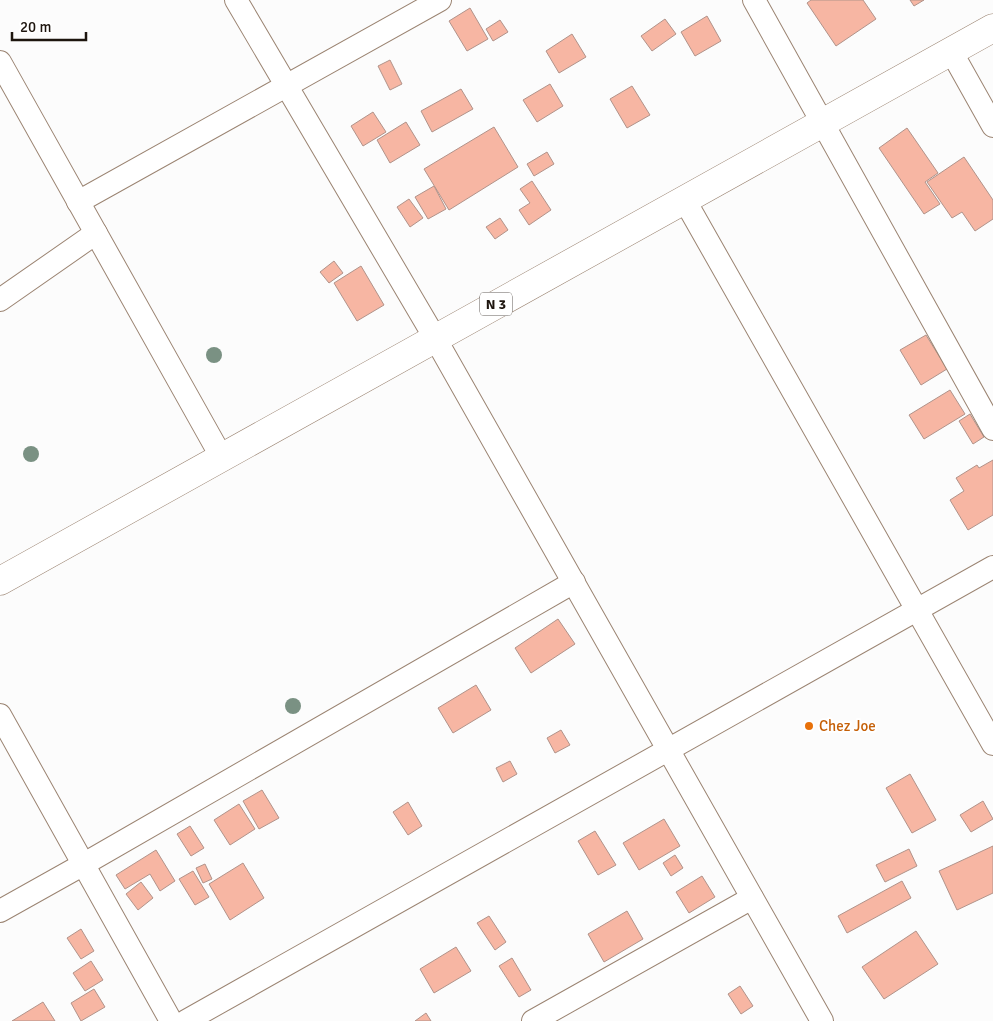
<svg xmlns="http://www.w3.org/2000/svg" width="993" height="1021" viewBox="0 0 993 1021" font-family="Signika,sans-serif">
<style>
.building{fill:#f7b6a3;stroke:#b1938a}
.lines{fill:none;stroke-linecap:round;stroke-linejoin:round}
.street-casing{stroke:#9b8472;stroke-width:24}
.primary-casing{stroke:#9b8472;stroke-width:29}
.street{stroke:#fff;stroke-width:22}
.primary{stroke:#fff;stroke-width:28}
.tree{fill:#7a9183}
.food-dot{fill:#e8710a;stroke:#fff;stroke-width:2}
.labels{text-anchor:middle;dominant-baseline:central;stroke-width:4;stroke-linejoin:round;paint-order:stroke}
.shield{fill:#fff;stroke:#615b56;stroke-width:1}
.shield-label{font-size:14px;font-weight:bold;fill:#1d150e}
.food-label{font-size:15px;fill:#c56008;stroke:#fff;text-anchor:start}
</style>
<rect width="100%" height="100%" fill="#fcfcfc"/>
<g class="building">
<path d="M 811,0 L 863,0 L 876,19 L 836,46 L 807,3 Z"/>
<path d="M 910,0 L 924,0 L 914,6 Z"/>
<path d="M 470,8 L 488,39 L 467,51 L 449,21 Z"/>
<path d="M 707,16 L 721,41 L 695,56 L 681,32 Z"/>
<path d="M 665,19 L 676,34 L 652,51 L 641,36 Z"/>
<path d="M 500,20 L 508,32 L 493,41 L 486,29 Z"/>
<path d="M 572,34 L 586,57 L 559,73 L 546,51 Z"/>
<path d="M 390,60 L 402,84 L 390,90 L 378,66 Z"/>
<path d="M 550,84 L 563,106 L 537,122 L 523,100 Z"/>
<path d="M 632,86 L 650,115 L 627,128 L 610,99 Z"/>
<path d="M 461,89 L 473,109 L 432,132 L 421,111 Z"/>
<path d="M 373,112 L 386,132 L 363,146 L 351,126 Z"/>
<path d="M 406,122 L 420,145 L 390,163 L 377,140 Z"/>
<path d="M 494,127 L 518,167 L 449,210 L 424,169 Z"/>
<path d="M 907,128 L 938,173 L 925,182 L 940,204 L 924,214 L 879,148 Z"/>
<path d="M 547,152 L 554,164 L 534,176 L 527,164 Z"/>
<path d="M 964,157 L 993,200 L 993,219 L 975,231 L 962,212 L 952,218 L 927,182 Z"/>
<path d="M 532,181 L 551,210 L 529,225 L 519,210 L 530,203 L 520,189 Z"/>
<path d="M 434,186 L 446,209 L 428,219 L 415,197 Z"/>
<path d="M 409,199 L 423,218 L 410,227 L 397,207 Z"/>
<path d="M 500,218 L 508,230 L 495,239 L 486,227 Z"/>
<path d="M 334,261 L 343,273 L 329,283 L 320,272 Z"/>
<path d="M 361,266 L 384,305 L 357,321 L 334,283 Z"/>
<path d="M 926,335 L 947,369 L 921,385 L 900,350 Z"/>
<path d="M 950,390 L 965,414 L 924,439 L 909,415 Z"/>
<path d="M 970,414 L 984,437 L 973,444 L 959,421 Z"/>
<path d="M 993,460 L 993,515 L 968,530 L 950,500 L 964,491 L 956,478 L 977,465 L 979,468 Z"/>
<path d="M 558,619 L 575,644 L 531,673 L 515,648 Z"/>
<path d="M 476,685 L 491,710 L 453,733 L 438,708 Z"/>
<path d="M 561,730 L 570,745 L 555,753 L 547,738 Z"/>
<path d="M 510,761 L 517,774 L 503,782 L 496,768 Z"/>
<path d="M 910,774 L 936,820 L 912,833 L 886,788 Z"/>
<path d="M 262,790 L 279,818 L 259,829 L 243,801 Z"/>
<path d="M 983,801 L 993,819 L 971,832 L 960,815 Z"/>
<path d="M 408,802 L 422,826 L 408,835 L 393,812 Z"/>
<path d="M 239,804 L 255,829 L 230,845 L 214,820 Z"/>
<path d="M 664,819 L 680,846 L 639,870 L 623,843 Z"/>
<path d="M 190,826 L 204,848 L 191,856 L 177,834 Z"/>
<path d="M 595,831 L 616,865 L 598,875 L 578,841 Z"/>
<path d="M 993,846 L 993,893 L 957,910 L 939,871 Z"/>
<path d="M 909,849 L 917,866 L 885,882 L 876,865 Z"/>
<path d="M 156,850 L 175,881 L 160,891 L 150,874 L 125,889 L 116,875 Z"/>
<path d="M 675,855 L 683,868 L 671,876 L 663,863 Z"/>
<path d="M 243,863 L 264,898 L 230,920 L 209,884 Z"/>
<path d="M 205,864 L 212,879 L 203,883 L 196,868 Z"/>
<path d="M 193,871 L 209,897 L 195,905 L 179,879 Z"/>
<path d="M 702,876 L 715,897 L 689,913 L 676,892 Z"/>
<path d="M 902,881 L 911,898 L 847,933 L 838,916 Z"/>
<path d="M 141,882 L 153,898 L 138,910 L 126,894 Z"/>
<path d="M 627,911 L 643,939 L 604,962 L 588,934 Z"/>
<path d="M 489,916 L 506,942 L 495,950 L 477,923 Z"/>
<path d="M 81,929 L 94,951 L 81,959 L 67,938 Z"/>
<path d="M 916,931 L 938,964 L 884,999 L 862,967 Z"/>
<path d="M 456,947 L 471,971 L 434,993 L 420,969 Z"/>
<path d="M 512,958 L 531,990 L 519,997 L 499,966 Z"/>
<path d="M 91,961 L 103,980 L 85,991 L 73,973 Z"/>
<path d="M 740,986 L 753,1006 L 741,1014 L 728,994 Z"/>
<path d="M 94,989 L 105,1007 L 81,1021 L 71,1003 Z"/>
<path d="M 43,1002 L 55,1021 L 12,1021 Z"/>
<path d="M 426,1013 L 431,1021 L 415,1021 Z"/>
</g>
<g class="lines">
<g class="street-casing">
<g id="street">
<path d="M 236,0 L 435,338 L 822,1021"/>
<path d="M 754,0 L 993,429"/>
<path d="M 951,51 L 993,126"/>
<path d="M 0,62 L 222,458"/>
<path d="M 684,199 L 993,744"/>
<path d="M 78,202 L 440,0"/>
<path d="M 0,300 L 96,233"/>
<path d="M 0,715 L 171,1021"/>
<path d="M 0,911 L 84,864 L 574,582"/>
<path d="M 186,1021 L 993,567"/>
<path d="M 533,1021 L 752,898"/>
</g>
</g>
<g class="primary-casing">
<path id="primary" d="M 0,581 L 993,28"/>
</g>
<use href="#street" class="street"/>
<use href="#primary" class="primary"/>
</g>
<g class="tree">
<circle cx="214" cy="355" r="8"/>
<circle cx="31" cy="454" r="8"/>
<circle cx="293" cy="706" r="8"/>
</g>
<circle class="food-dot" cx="809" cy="726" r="5"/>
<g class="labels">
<rect class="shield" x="480" y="292.5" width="32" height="23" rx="4"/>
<g class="shield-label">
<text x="496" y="304">N 3</text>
</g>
<g class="food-label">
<text x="819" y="726">Chez Joe</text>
</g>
</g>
<path d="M12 32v8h74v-8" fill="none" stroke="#1d150e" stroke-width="2.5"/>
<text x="20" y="32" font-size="15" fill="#1d150e" stroke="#ffffff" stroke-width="4" paint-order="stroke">20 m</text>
</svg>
